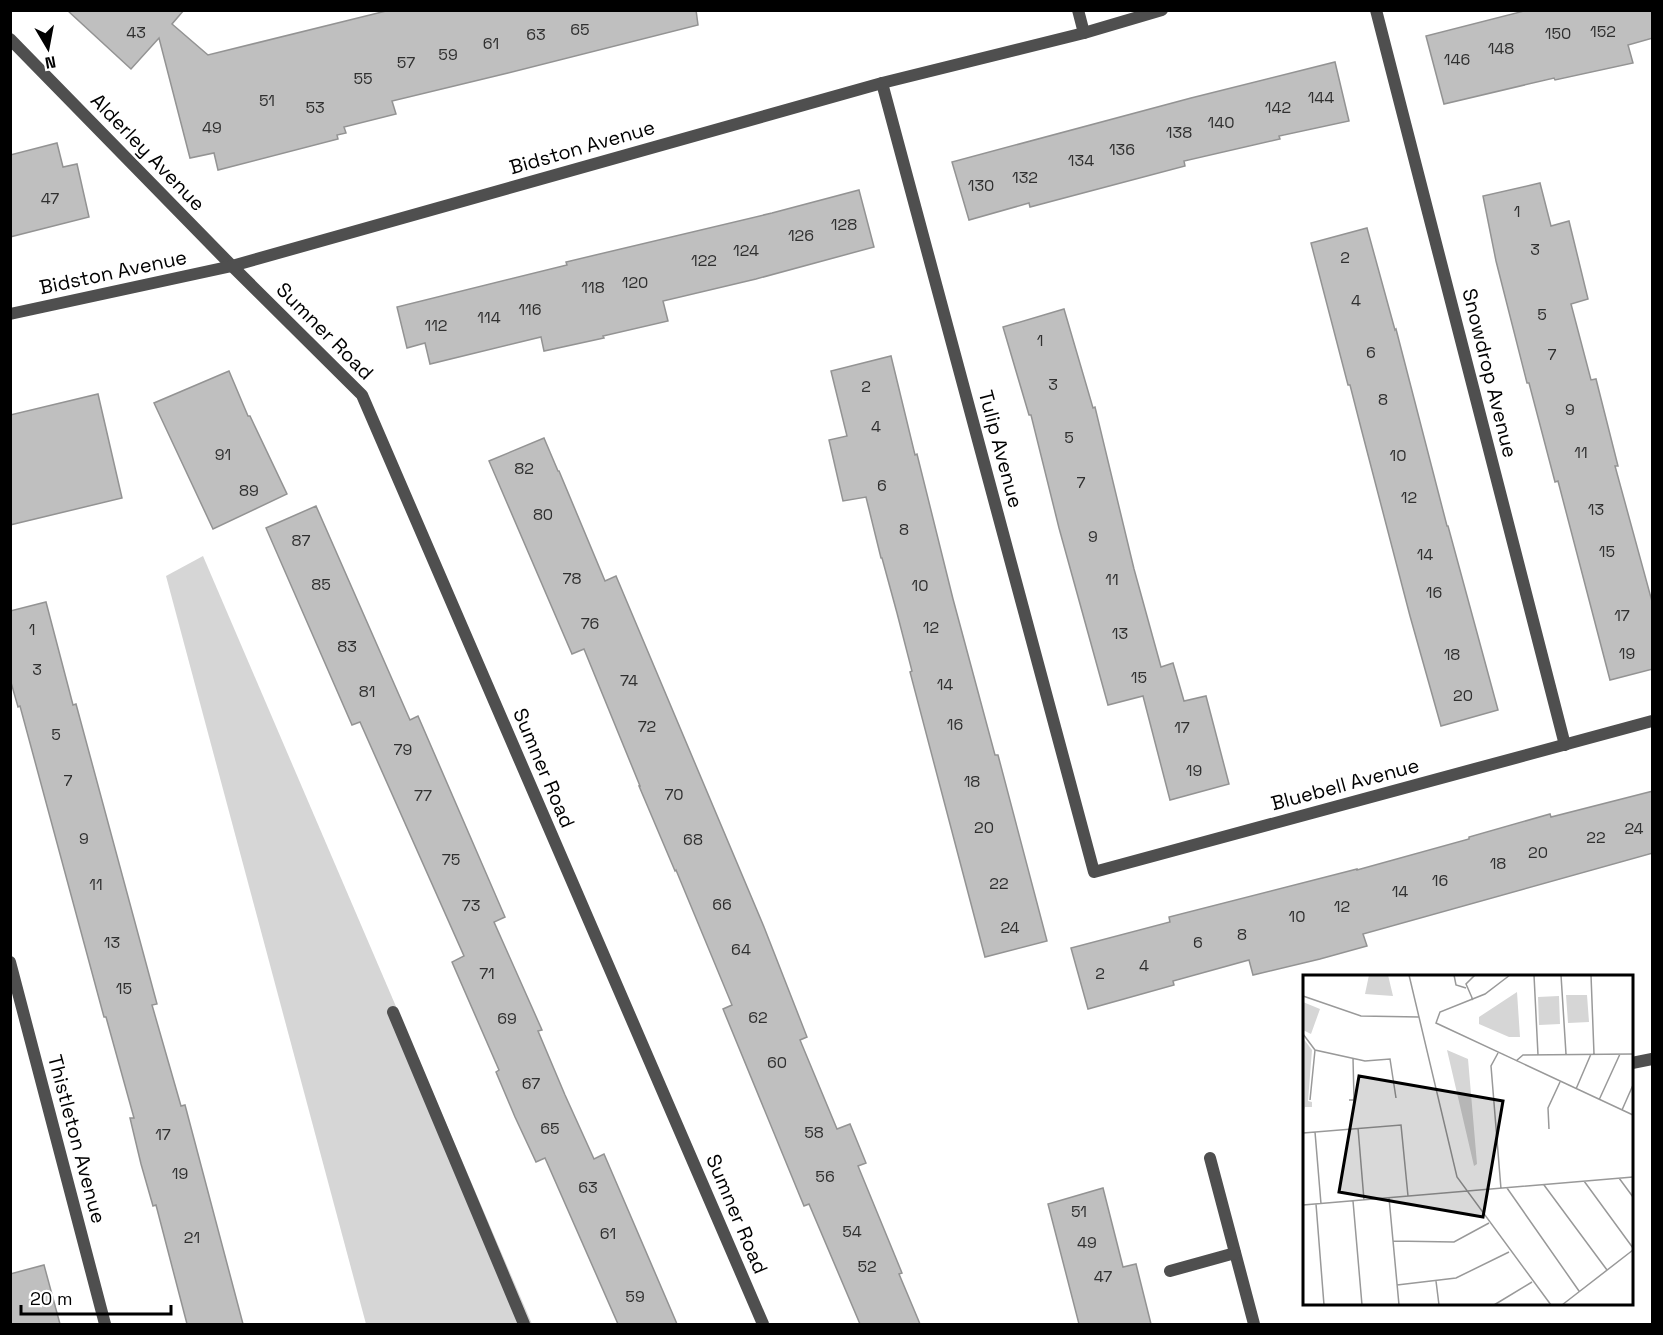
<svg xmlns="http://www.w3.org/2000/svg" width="1663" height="1335" viewBox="0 0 1663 1335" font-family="'Space Grotesk',sans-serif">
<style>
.green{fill:#d6d6d6}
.building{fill:#bfbfbf;stroke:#939393;stroke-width:1.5}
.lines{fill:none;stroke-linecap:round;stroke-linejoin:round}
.lane{stroke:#4f4f4f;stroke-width:12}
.street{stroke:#4f4f4f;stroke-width:12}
.labels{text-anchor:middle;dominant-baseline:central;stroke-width:4.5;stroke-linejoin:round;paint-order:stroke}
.number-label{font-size:16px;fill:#303030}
.street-label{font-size:20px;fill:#000;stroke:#fff}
.inset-road{fill:none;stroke:#999;stroke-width:1.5}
.view{fill:#000;fill-opacity:0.15;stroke:#000;stroke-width:3}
.inset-edge{fill:none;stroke:#000;stroke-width:3}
</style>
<rect width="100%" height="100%" fill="#fff"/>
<path class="green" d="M 203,556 L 532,1324 L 366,1324 L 166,576 Z"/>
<g class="building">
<path d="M 67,10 L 184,10 L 172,24 L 208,55 L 390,10 L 696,10 L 698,25 L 508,73 L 392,101 L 396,114 L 344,127 L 346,133 L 337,135 L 338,139 L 218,170 L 214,153 L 190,158 L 159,38 L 131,69 Z"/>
<path d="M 1528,10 L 1653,10 L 1653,38 L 1628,45 L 1633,63 L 1555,80 L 1554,78 L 1444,104 L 1426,36 Z"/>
<path d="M 1335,62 L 1349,121 L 1279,136 L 1280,139 L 1184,161 L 1185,166 L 1030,207 L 1029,203 L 969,220 L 952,162 L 1191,98 Z"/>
<path d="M 57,143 L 63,167 L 77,164 L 89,217 L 10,237 L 10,155 Z"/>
<path d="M 1540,183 L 1551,226 L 1569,221 L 1588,299 L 1571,304 L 1591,380 L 1596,379 L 1618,466 L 1615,466 L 1653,605 L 1653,669 L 1610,680 L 1558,481 L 1555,482 L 1529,383 L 1527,383 L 1496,261 L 1483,196 Z"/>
<path d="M 859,190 L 874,247 L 756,279 L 663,301 L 668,321 L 603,336 L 604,338 L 544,351 L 541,337 L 430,364 L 425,343 L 407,348 L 397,307 L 567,265 L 566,262 L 772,213 Z"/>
<path d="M 1367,228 L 1395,330 L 1396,329 L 1447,526 L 1448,526 L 1498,710 L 1441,726 L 1410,616 L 1361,428 L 1350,385 L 1348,385 L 1311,243 Z"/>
<path d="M 1064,309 L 1093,408 L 1095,407 L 1134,569 L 1161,667 L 1173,663 L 1184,701 L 1206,696 L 1229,784 L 1170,800 L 1143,696 L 1108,705 L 1059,528 L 1031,415 L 1029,415 L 1003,327 Z"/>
<path d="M 891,356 L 915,455 L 917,454 L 953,599 L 995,755 L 998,755 L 1047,941 L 985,957 L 910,672 L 912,671 L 897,613 L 882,558 L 881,558 L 866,497 L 843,501 L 829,440 L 847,436 L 831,371 Z"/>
<path d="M 229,371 L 248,416 L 250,416 L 287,494 L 213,529 L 154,403 Z"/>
<path d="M 98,394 L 122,498 L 10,525 L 10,415 Z"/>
<path d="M 544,438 L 558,471 L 559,471 L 605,581 L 616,576 L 764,927 L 807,1037 L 800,1040 L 837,1129 L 850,1124 L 866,1163 L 858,1166 L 902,1273 L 899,1274 L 920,1324 L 860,1324 L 809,1204 L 804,1206 L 723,1009 L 732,1005 L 676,870 L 675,871 L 639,786 L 640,786 L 584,649 L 572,654 L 489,461 Z"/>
<path d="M 316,506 L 410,720 L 418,716 L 505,917 L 494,922 L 542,1030 L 538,1031 L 565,1095 L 594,1159 L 604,1154 L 677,1324 L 618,1324 L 545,1158 L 536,1162 L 515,1117 L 496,1072 L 499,1070 L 452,962 L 464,956 L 360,722 L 352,725 L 266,528 Z"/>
<path d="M 46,602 L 73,705 L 76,704 L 157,1004 L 152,1005 L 181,1106 L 185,1105 L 243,1324 L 187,1324 L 156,1205 L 153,1206 L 141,1164 L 130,1118 L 134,1118 L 106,1017 L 104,1017 L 20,706 L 18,707 L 10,679 L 10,611 Z"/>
<path d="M 1653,791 L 1653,853 L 1363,934 L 1367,946 L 1320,959 L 1253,975 L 1249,960 L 1173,981 L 1174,985 L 1088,1009 L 1071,948 L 1170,922 L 1169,917 L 1357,869 L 1357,870 L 1469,839 L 1469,837 L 1550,814 L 1551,817 Z"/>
<path d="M 1103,1188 L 1123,1267 L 1136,1264 L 1151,1324 L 1079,1324 L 1048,1204 Z"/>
<path d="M 44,1265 L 60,1324 L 10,1324 L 10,1274 Z"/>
</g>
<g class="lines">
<path class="lane" d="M 393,1012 L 524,1324"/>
<g class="street">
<path d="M 1078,10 L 1084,33"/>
<path d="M 1376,10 L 1565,745"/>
<path d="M 10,39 L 232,266 L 362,395 L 763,1324"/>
<path d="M 882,83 L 1094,872 L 1652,721"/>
<path d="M 10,314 L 232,266 L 882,83 L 1084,33 L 1162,10"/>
<path d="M 10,962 L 105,1324"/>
<path d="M 1632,1063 L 1652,1059"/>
<path d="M 1210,1158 L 1254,1324"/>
<path d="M 1170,1271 L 1235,1253"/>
</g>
</g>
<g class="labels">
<g class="number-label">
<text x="580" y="29">65</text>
<text x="1603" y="31">152</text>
<text x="136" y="32">43</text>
<text x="1558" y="33">150</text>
<text x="536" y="34">63</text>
<text x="491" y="43">61</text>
<text x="1501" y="48">148</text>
<text x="448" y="54">59</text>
<text x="1457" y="59">146</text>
<text x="406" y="62">57</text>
<text x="363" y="78">55</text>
<text x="1321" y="97">144</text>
<text x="267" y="100">51</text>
<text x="315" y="107">53</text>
<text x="1278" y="107">142</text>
<text x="1221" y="122">140</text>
<text x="212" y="127">49</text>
<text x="1179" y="132">138</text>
<text x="1122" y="149">136</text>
<text x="1081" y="160">134</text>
<text x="1025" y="177">132</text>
<text x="981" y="185">130</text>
<text x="50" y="198">47</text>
<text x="1517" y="211">1</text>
<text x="844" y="224">128</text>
<text x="801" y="235">126</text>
<text x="1535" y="249">3</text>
<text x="746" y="250">124</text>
<text x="1345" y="257">2</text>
<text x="704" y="260">122</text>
<text x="635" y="282">120</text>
<text x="593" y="287">118</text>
<text x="1356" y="300">4</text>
<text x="530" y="309">116</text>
<text x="1542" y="314">5</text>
<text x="489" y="317">114</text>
<text x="436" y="325">112</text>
<text x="1040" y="340">1</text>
<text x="1371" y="352">6</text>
<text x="1552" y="354">7</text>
<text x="1053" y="384">3</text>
<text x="866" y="386">2</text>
<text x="1383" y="399">8</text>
<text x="1570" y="409">9</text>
<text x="876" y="426">4</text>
<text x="1069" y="437">5</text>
<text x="1581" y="452">11</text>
<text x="223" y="454">91</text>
<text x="1398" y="455">10</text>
<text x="524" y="468">82</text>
<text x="1081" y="482">7</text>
<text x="882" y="485">6</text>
<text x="249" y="490">89</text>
<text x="1409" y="497">12</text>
<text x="1596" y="509">13</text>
<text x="543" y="514">80</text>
<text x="904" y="529">8</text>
<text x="1093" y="536">9</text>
<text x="301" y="540">87</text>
<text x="1607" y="551">15</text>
<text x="1425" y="554">14</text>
<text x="572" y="578">78</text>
<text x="1112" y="579">11</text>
<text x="321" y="584">85</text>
<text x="920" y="585">10</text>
<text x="1434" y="592">16</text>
<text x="1622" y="615">17</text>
<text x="590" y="623">76</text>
<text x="931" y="627">12</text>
<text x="32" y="629">1</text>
<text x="1120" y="633">13</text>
<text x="347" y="646">83</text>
<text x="1627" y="653">19</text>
<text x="1452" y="654">18</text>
<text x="37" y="669">3</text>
<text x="1139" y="677">15</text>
<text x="629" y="680">74</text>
<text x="945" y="684">14</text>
<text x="367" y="691">81</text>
<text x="1463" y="695">20</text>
<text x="955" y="724">16</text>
<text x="647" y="726">72</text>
<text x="1182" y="727">17</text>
<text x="56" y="734">5</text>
<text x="403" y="749">79</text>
<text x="1194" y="770">19</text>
<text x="68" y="780">7</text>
<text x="972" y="781">18</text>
<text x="674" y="794">70</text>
<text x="423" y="795">77</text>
<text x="984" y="827">20</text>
<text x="1634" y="828">24</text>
<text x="1596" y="837">22</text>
<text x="84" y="838">9</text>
<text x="693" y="839">68</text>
<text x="1538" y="852">20</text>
<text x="451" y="859">75</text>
<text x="1498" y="863">18</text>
<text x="1440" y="880">16</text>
<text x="999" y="883">22</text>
<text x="96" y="884">11</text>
<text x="1400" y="891">14</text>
<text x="722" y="904">66</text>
<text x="471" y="905">73</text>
<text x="1342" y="906">12</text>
<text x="1297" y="916">10</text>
<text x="1010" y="927">24</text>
<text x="1242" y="934">8</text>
<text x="112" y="942">13</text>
<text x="1198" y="942">6</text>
<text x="741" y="949">64</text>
<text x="1144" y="965">4</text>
<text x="487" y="973">71</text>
<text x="1100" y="973">2</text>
<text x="124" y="988">15</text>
<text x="758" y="1017">62</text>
<text x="507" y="1018">69</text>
<text x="777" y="1062">60</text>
<text x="531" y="1083">67</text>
<text x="550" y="1128">65</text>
<text x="814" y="1132">58</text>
<text x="163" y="1134">17</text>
<text x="180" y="1173">19</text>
<text x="825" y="1176">56</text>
<text x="588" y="1187">63</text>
<text x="1079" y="1211">51</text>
<text x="852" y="1231">54</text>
<text x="608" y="1233">61</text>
<text x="192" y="1237">21</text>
<text x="1087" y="1242">49</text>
<text x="867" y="1266">52</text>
<text x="1103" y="1276">47</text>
<text x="635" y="1296">59</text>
</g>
<g class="street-label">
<text transform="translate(582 147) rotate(-16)">Bidston Avenue</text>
<text transform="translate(148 152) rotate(46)">Alderley Avenue</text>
<text transform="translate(113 272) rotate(-12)">Bidston Avenue</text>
<text transform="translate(325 331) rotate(45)">Sumner Road</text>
<text transform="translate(1490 373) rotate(76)">Snowdrop Avenue</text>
<text transform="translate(1001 449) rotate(75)">Tulip Avenue</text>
<text transform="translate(544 768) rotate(67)">Sumner Road</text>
<text transform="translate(1345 784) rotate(-15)">Bluebell Avenue</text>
<text transform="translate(77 1139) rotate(75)">Thistleton Avenue</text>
<text transform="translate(737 1214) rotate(67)">Sumner Road</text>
</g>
</g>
<g transform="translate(1303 975)">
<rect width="330" height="330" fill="#fff"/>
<path d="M 66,0 L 85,0 L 90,21 L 62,19 ZM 214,17 L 217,62 L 206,62 L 176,49 L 176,42 ZM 263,20 L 284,20 L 286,47 L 265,48 ZM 256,21 L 257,49 L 236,50 L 235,22 ZM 0,27 L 17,34 L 8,59 L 0,55 ZM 0,63 L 9,75 L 5,126 L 9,127 L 9,132 L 2,132 L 0,138 ZM 144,75 L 165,84 L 174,189 L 171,191 Z" fill="#d6d6d6"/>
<path class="inset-road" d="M 106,0 L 154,202 L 248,330M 151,0 L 153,10 L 163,13M 207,0 L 182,19 L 137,37 L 133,48 L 330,140M 231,0 L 235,80M 258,0 L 263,79M 288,0 L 291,79M 0,21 L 58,41 L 116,42M 170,25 L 163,9 L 172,0M 0,59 L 12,75 L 62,86 L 87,84 L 93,123M 195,78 L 188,91 L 198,214M 213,86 L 220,80 L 330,79M 273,114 L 288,79M 7,125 L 12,75M 46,125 L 51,125 L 50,83M 296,125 L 317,79M 319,135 L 330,110M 55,153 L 61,225M 246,154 L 245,133 L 257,107M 12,157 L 18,229M 0,158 L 98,150 L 105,221M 316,203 L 330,222M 281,206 L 330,273M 241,210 L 304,295M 204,213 L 276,316M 86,223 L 96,330M 50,226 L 59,330M 13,229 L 21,330M 0,230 L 330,202M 90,266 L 151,267 L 186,248M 133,306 L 136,330M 94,310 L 153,303 L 206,277M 191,330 L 229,307M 259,330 L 330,275"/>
<path class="view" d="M 56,101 L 200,126 L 180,242 L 36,217 Z"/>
<rect width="330" height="330" class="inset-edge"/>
</g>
<rect width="1663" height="1335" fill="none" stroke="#000000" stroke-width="24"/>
<g transform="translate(48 48) rotate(170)" stroke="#ffffff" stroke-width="4.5" paint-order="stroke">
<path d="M0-4.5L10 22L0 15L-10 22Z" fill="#000000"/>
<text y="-9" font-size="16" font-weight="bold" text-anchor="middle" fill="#000000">N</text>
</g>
<path d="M21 1305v9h150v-9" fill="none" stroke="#000000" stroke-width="3"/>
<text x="30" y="1305" font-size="18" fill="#000000" stroke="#ffffff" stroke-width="4.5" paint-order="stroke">20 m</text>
</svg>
